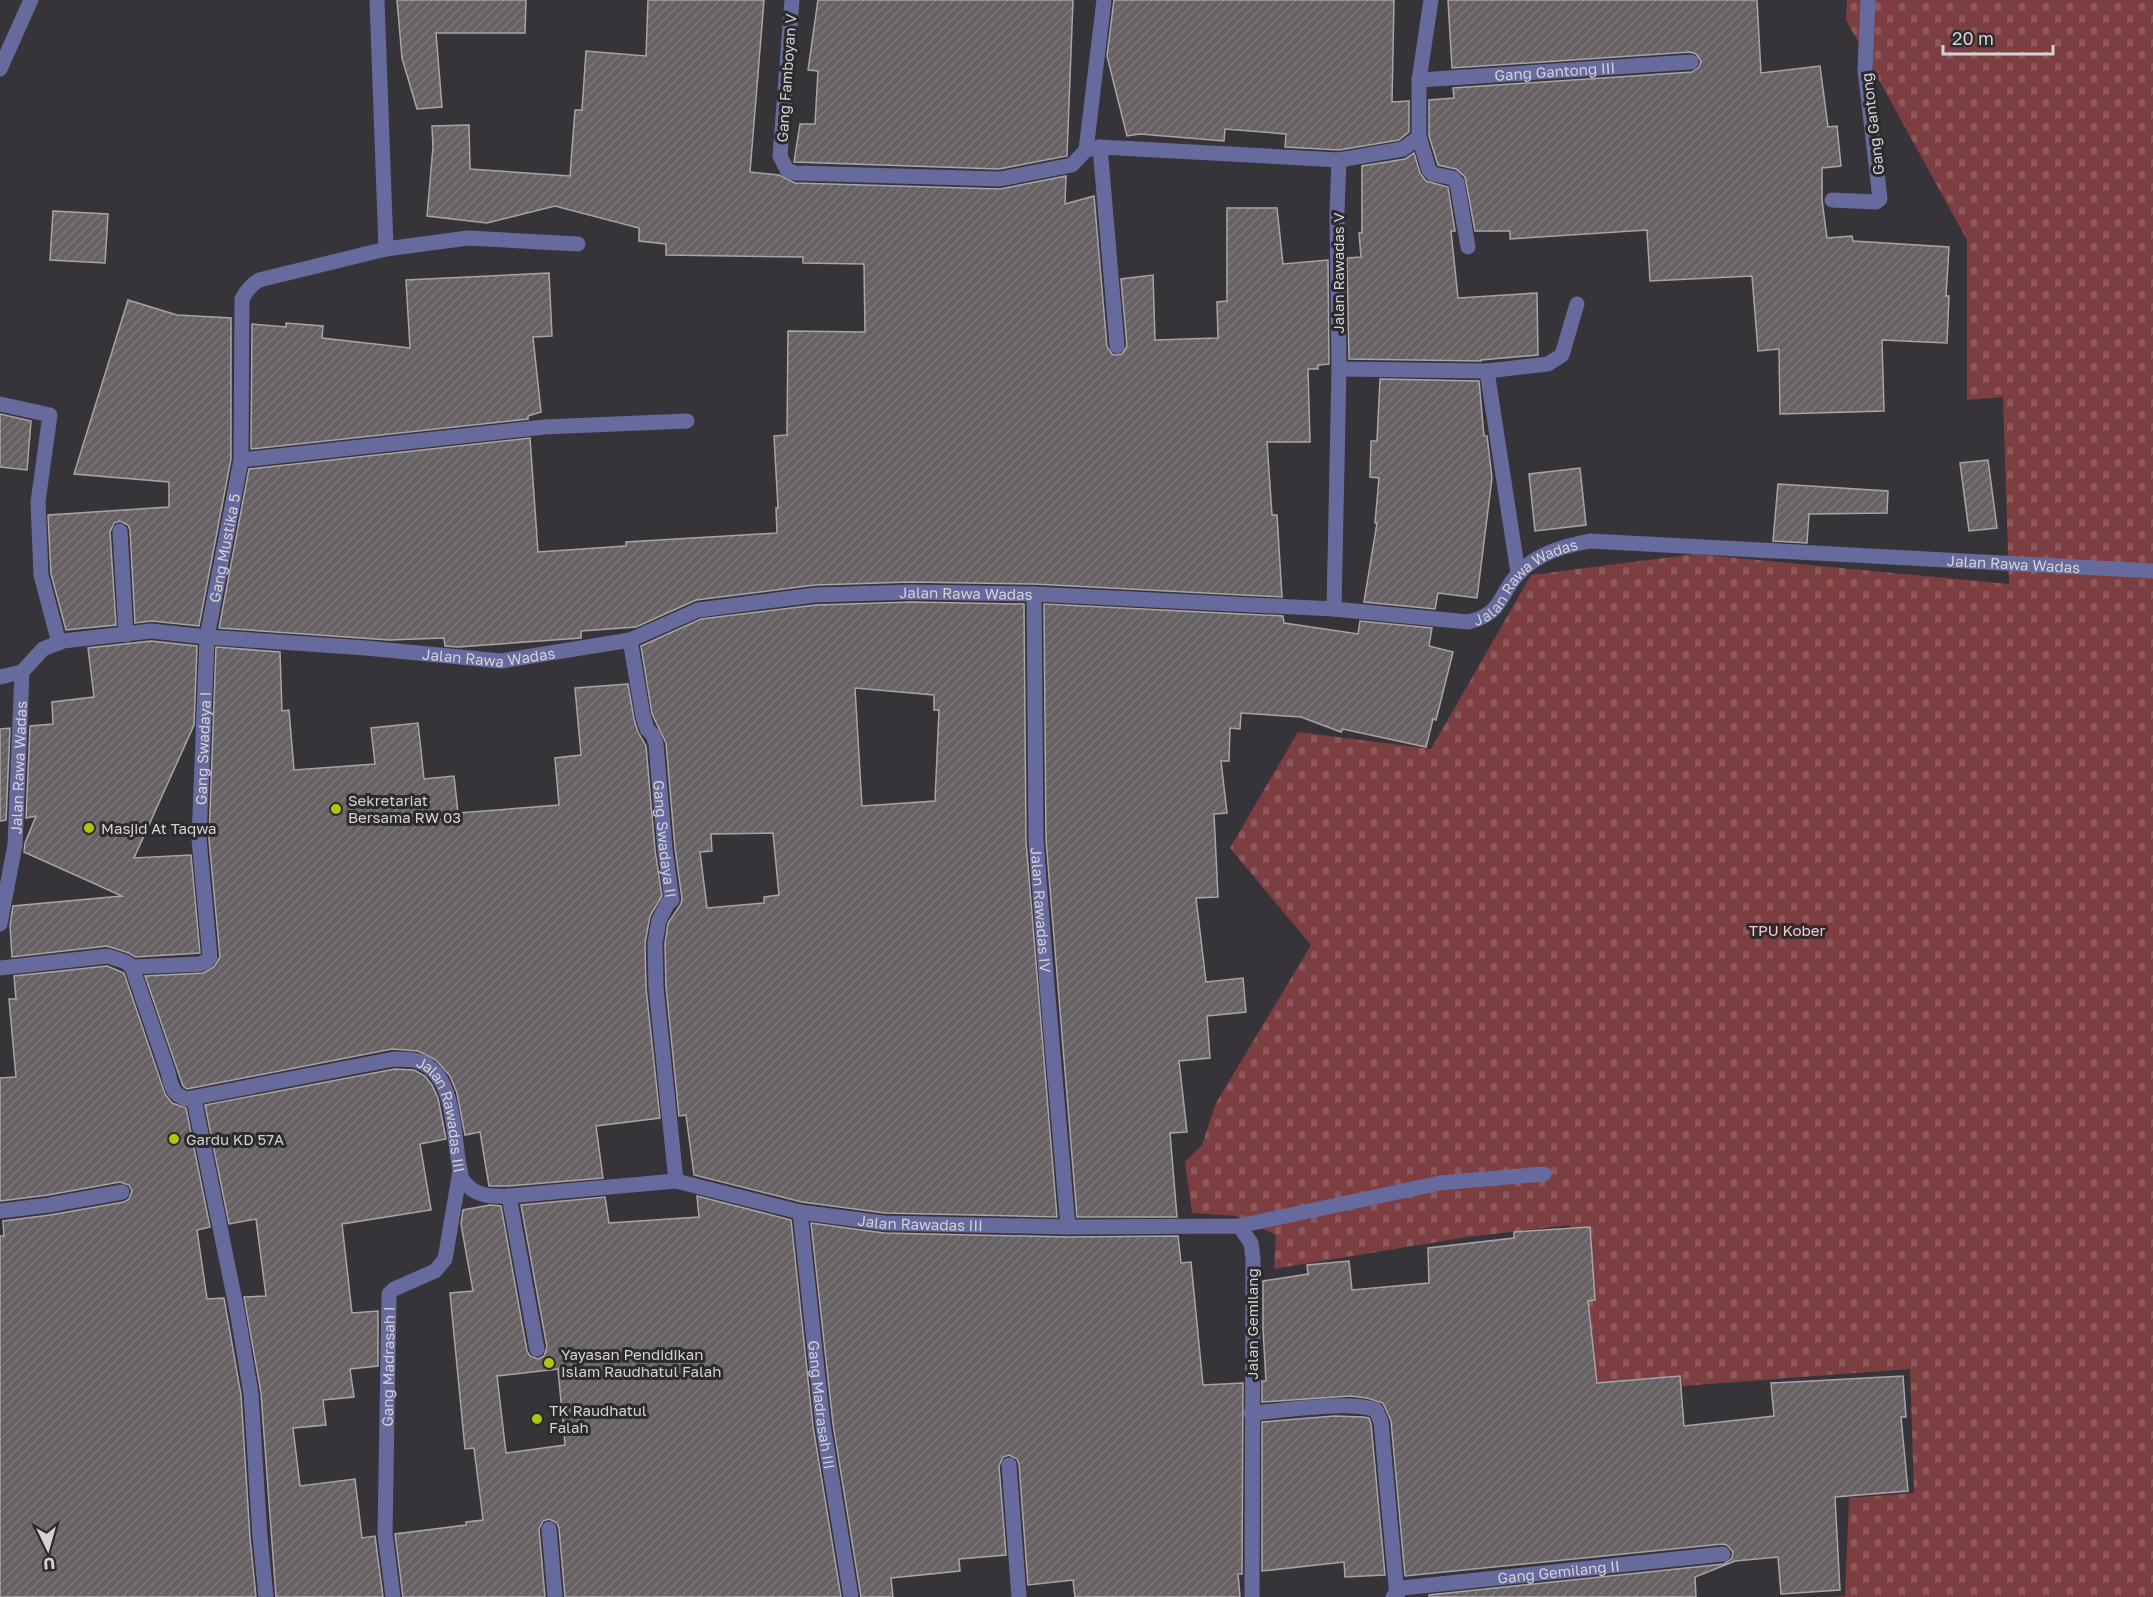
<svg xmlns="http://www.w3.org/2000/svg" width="2153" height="1597" viewBox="0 0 2153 1597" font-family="'Golos Text',sans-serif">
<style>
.cemetery{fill:url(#cemetery-stones)}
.building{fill:url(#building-hatch);stroke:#aba4a7;stroke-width:1.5;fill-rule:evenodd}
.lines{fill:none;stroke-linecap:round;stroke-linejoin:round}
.minor{stroke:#666a9d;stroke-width:15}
.poi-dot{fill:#adc60f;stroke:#2d2a2e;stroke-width:2}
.labels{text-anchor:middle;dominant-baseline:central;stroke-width:6;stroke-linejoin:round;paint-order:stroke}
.street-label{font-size:15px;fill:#d4d2d5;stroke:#2d2a2e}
.poi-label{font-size:15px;fill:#d4d2d5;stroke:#2d2a2e;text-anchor:start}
.park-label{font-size:15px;fill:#fac7c6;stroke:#2d2a2e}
</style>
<defs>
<pattern id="cemetery-stones" width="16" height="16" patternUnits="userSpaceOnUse" patternTransform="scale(1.5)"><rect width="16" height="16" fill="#7c3e40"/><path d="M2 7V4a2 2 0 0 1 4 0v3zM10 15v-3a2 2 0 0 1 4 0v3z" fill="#8e595b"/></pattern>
<pattern id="building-hatch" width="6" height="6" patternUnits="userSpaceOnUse" patternTransform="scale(1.5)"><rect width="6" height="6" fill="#676164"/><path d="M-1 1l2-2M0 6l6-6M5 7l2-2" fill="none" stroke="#7c7779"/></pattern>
</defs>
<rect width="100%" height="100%" fill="#373439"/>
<path class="cemetery" d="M 1847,0 L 2153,0 L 2153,1597 L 1831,1597 L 1845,1596 L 1849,1498 L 1914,1493 L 1910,1369 L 1600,1392 L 1570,1225 L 1467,1237 L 1274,1269 L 1276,1235 L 1236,1216 L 1192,1213 L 1185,1162 L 1202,1145 L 1216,1103 L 1311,945 L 1230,848 L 1298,732 L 1431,749 L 1531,575 L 1695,554 L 2009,584 L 2003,397 L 1967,400 L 1967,240 L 1846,20 Z"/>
<g class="building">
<path d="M 397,0 L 526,0 L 525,33 L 436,33 L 442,107 L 417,109 L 402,58 Z"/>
<path d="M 648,0 L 764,0 L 750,172 L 779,175 L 795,183 L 1000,189 L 1066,176 L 1065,204 L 1094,196 L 1107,347 L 1113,355 L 1122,354 L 1127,346 L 1121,279 L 1153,275 L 1155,340 L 1218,338 L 1217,302 L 1227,301 L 1227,208 L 1277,208 L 1283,264 L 1328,260 L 1329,364 L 1318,365 L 1318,369 L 1308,369 L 1310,442 L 1267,442 L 1272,515 L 1277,515 L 1282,597 L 1034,584 L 911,582 L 815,585 L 696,600 L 636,627 L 581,631 L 581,638 L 458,647 L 445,646 L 444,638 L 389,640 L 219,628 L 249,469 L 530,438 L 538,552 L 626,546 L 626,542 L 777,533 L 776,508 L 778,508 L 774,436 L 787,435 L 788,331 L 865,332 L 864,264 L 803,263 L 803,257 L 666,255 L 666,244 L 639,241 L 639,228 L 555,206 L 487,223 L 427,216 L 433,147 L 432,126 L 469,125 L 470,169 L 570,176 L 575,110 L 582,110 L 586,51 L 646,56 Z"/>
<path d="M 818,0 L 1073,0 L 1067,156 L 999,169 L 794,162 L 800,124 L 815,124 L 818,71 L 808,70 Z"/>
<path d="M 1114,0 L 1394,0 L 1392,102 L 1409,101 L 1409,132 L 1399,140 L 1339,150 L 1285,147 L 1286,134 L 1225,129 L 1224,141 L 1140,134 L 1127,136 L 1107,56 Z"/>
<path d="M 1448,0 L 1757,0 L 1761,73 L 1820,66 L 1828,127 L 1837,126 L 1841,166 L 1822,168 L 1822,200 L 1827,238 L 1852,236 L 1853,241 L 1949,247 L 1946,296 L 1949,296 L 1947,343 L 1882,340 L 1884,411 L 1780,414 L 1779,349 L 1758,351 L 1752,276 L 1650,281 L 1647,230 L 1510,239 L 1510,231 L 1475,231 L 1465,177 L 1456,169 L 1438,165 L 1429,136 L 1429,100 L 1454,98 L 1453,88 L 1692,72 L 1699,67 L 1701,61 L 1696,54 L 1690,52 L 1452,68 Z"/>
<path d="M 1414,153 L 1420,173 L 1426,181 L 1448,187 L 1455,231 L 1451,231 L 1458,298 L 1537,293 L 1538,355 L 1481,360 L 1481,361 L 1349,359 L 1347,258 L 1361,257 L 1359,233 L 1362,233 L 1362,166 L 1405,159 Z"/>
<path d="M 53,211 L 108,214 L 105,263 L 50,260 Z"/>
<path d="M 549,273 L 552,336 L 533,337 L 541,412 L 528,416 L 528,419 L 251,449 L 252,324 L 286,327 L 286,323 L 323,326 L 322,338 L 410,348 L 406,280 Z"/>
<path d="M 128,300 L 177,315 L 231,318 L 231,459 L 199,626 L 152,621 L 135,623 L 130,530 L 128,525 L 120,521 L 114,523 L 110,532 L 116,625 L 66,630 L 51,574 L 48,515 L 169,507 L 169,482 L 74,474 Z"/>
<path d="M 1380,379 L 1479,381 L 1484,436 L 1487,436 L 1492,478 L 1477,598 L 1438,593 L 1435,609 L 1364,602 L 1377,523 L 1375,523 L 1379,478 L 1370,477 L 1371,441 L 1377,441 Z"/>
<path d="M 0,414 L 31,421 L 27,470 L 0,467 Z"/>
<path d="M 1988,460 L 1997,528 L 1969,531 L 1960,463 Z"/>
<path d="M 1580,468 L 1586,525 L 1535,531 L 1529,474 Z"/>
<path d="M 1778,484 L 1888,491 L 1887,513 L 1809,514 L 1807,543 L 1773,541 Z"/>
<path d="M 911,602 L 1024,604 L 1026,841 L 1057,1217 L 885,1213 L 802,1202 L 694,1175 L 686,1115 L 679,1116 L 666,986 L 665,944 L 668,923 L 681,904 L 682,899 L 675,848 L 666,743 L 652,714 L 641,646 L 701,619 L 816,605 ZM 855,688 L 934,695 L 934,710 L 939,710 L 935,801 L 862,806 ZM 773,833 L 779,895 L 764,897 L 764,903 L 707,908 L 700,852 L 712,851 L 711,834 Z"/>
<path d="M 1044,604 L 1283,616 L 1284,623 L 1358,634 L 1360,621 L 1432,628 L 1429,646 L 1453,652 L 1436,720 L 1433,719 L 1426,747 L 1343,729 L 1341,732 L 1301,717 L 1241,713 L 1240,729 L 1230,728 L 1229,761 L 1221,761 L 1227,813 L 1214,814 L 1218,897 L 1196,898 L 1206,982 L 1243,978 L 1246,1012 L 1207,1016 L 1210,1058 L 1179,1061 L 1187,1132 L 1170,1133 L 1177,1217 L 1077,1217 L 1046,840 Z"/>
<path d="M 151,641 L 197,646 L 194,725 L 134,858 L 191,855 L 200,953 L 135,957 L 129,953 L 107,946 L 12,957 L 10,925 L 13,906 L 122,896 L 24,852 L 25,843 L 36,816 L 26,818 L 30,726 L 53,724 L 52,702 L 94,697 L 88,648 Z"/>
<path d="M 216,647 L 280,652 L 282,711 L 289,710 L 294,770 L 375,764 L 371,728 L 418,723 L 424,779 L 454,776 L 458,813 L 559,805 L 555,758 L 581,755 L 575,688 L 628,684 L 634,719 L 638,732 L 646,746 L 655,850 L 662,896 L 650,916 L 645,943 L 646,988 L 660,1118 L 596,1126 L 603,1178 L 508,1186 L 489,1186 L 480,1132 L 465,1135 L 457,1093 L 450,1076 L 436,1060 L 418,1051 L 392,1049 L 187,1089 L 183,1086 L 145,976 L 203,973 L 214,967 L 220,957 L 209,839 Z"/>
<path d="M 10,728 L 6,820 L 0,821 L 0,729 Z"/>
<path d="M 107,966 L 124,973 L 165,1094 L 172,1103 L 186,1108 L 210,1227 L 197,1230 L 207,1299 L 224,1298 L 241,1395 L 250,1538 L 256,1597 L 0,1597 L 0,1236 L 4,1236 L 3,1221 L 50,1215 L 124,1202 L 129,1199 L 132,1191 L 129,1185 L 120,1182 L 48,1195 L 0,1201 L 0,1078 L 16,1077 L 9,999 L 16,999 L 14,976 Z"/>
<path d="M 395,1069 L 414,1070 L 425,1076 L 432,1085 L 438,1098 L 446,1139 L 420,1144 L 431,1210 L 342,1224 L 352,1313 L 378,1311 L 378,1366 L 350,1369 L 354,1397 L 323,1400 L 326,1425 L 293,1428 L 300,1486 L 355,1479 L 362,1538 L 375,1536 L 383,1597 L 276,1597 L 261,1393 L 244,1297 L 266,1296 L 256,1219 L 229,1224 L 205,1105 Z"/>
<path d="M 697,1196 L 791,1220 L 813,1426 L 841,1597 L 565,1597 L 559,1528 L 557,1523 L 549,1519 L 543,1521 L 539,1529 L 545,1597 L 403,1597 L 395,1534 L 466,1525 L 466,1522 L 483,1520 L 474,1448 L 465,1449 L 450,1293 L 473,1291 L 461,1224 L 463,1210 L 490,1205 L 501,1206 L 527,1351 L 530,1356 L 538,1359 L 544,1356 L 547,1347 L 521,1205 L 605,1197 L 609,1223 L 699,1217 ZM 558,1369 L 565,1445 L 506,1453 L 497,1376 Z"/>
<path d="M 811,1223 L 884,1233 L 1068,1237 L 1178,1236 L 1181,1263 L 1191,1262 L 1203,1385 L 1243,1383 L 1242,1574 L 1238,1574 L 1240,1597 L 1075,1597 L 1073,1580 L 1028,1585 L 1019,1464 L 1017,1459 L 1009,1455 L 1003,1457 L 999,1466 L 1006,1555 L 959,1559 L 960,1571 L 891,1578 L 893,1597 L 861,1597 L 833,1424 Z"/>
<path d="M 1590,1227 L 1595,1300 L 1588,1301 L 1597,1383 L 1680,1376 L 1684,1426 L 1774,1416 L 1771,1383 L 1903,1376 L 1906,1417 L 1901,1417 L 1908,1491 L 1835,1497 L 1840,1590 L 1781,1594 L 1778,1557 L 1735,1561 L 1695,1577 L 1696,1597 L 1429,1597 L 1429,1595 L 1724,1564 L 1732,1558 L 1733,1552 L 1727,1545 L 1722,1544 L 1405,1576 L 1391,1421 L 1383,1403 L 1367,1398 L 1350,1396 L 1262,1402 L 1262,1381 L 1266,1381 L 1263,1329 L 1263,1281 L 1308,1274 L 1307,1265 L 1349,1261 L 1352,1290 L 1429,1283 L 1428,1248 L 1514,1238 L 1514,1232 Z"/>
<path d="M 1334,1416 L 1363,1417 L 1369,1418 L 1371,1424 L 1385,1575 L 1345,1577 L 1344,1562 L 1262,1571 L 1262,1422 Z"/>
</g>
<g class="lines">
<g class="minor">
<path d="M 377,0 L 386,249"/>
<path d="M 792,0 L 780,156 L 787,170 L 795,173 L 1000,179 L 1072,165 L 1086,150 L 1100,147 L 1339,160"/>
<path d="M 0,69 L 31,0"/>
<path id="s1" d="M 1419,80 L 1691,62"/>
<path d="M 1419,137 L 1429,170 L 1433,174 L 1453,178 L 1457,183 L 1468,247"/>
<path d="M 1100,147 L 1117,346"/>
<path d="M 1086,150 L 1104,0"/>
<path d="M 1832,200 L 1876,202 L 1880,199 L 1865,70 L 1868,0"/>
<path d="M 1339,369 L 1487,371 L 1548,364 L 1562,355 L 1577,304"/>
<path d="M 1487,371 L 1518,573"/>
<path d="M 0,404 L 50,415 L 38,502 L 41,575 L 59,643"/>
<path d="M 241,460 L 544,427 L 687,421"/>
<path d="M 120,531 L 126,635"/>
<path id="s2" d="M 1034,594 L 1036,840 L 1047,985 L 1068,1227"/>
<path d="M 1334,609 L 1339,369 L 1337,211 L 1339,160 L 1403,149 L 1419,137 L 1419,80 L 1431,0"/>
<path id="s3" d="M 630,640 L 643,716 L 647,729 L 653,735 L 656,744 L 665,849 L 672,900 L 668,903 L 659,920 L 655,943 L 656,987 L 676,1181"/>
<path d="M 0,677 L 22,672"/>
<path id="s4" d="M 0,924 L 15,845 L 22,672 L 43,649 L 63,641 L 151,631 L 207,637 L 366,648 L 501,661 L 630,640 L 698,610 L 815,595 L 911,592 L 1034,594 L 1334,609 L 1468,622 C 1504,614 1498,594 1519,573 C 1538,553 1564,546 1590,541 L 2153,571"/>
<path id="s5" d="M 132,967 L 200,964 L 207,961 L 210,957 L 199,839 L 207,637 L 241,460 L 242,299 C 246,291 251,285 259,280 L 386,249 L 468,238 L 578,244"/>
<path id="s6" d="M 0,968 L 108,956 L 126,962 L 132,967 L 168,1072 C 171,1085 172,1094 186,1099 L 394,1059 C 401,1059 411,1059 418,1061 C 459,1074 452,1145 462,1179 C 473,1196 490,1197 509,1196 L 676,1181 L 800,1212 L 884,1223 L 1068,1227 L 1239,1226 L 1251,1243 L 1253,1259 L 1252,1597"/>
<path d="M 194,1099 L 238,1316 L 251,1394 L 260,1537 L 266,1597"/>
<path d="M 509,1196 L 537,1349"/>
<path d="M 0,1211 L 49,1205 L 122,1192"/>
<path id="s7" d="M 800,1212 L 823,1425 L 851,1597"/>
<path d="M 1239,1226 L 1440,1183 L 1544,1174"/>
<path d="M 1251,1413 C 1282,1411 1351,1400 1376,1410 L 1381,1422 L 1397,1597"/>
<path d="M 1009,1465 L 1019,1597"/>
<path d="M 549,1529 L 555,1597"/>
<path id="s8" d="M 393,1597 L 385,1534 L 389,1294 L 394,1289 L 435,1271 L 445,1259 L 460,1171"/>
<path id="s9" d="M 1393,1597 L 1402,1588 L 1723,1554"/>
</g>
</g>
<g class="poi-dot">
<circle cx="336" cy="809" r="6"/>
<circle cx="89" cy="828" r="6"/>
<circle cx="174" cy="1139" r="6"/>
<circle cx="549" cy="1363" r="6"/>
<circle cx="537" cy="1419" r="6"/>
</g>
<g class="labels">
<g class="street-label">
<text stroke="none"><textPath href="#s1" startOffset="136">Gang Gantong III</textPath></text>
<text transform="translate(786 78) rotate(-86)">Gang Famboyan V</text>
<text transform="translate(1872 124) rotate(-97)">Gang Gantong</text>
<text transform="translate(1338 273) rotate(-90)">Jalan Rawadas V</text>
<text stroke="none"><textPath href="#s5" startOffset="492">Gang Mustika 5</textPath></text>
<text stroke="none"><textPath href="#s4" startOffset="2300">Jalan Rawa Wadas</textPath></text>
<text stroke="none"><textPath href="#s4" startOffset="1796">Jalan Rawa Wadas</textPath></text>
<text stroke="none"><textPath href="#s4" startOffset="1220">Jalan Rawa Wadas</textPath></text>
<text stroke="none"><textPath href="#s4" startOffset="734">Jalan Rawa Wadas</textPath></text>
<text stroke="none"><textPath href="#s5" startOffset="290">Gang Swadaya I</textPath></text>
<text stroke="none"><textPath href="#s4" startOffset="158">Jalan Rawa Wadas</textPath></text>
<text stroke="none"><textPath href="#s3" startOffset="204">Gang Swadaya II</textPath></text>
<text stroke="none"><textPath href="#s2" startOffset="316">Jalan Rawadas IV</textPath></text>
<text stroke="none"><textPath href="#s6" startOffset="579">Jalan Rawadas III</textPath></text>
<text stroke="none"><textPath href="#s6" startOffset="1118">Jalan Rawadas III</textPath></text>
<text transform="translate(1252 1324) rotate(-90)">Jalan Gemilang</text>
<text stroke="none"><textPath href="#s8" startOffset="231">Gang Madrasah I</textPath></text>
<text stroke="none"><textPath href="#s7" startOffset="194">Gang Madrasah III</textPath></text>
<text stroke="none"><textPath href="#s9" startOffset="170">Gang Gemilang II</textPath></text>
</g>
<g class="poi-label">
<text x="348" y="800">Sekretariat<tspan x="348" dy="17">Bersama RW 03</tspan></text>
<text x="101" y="828">Masjid At Taqwa</text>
<text x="186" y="1139">Gardu KD 57A</text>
<text x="561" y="1354">Yayasan Pendidikan<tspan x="561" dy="17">Islam Raudhatul Falah</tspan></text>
<text x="549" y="1410">TK Raudhatul<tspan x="549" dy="17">Falah</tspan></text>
</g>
<g class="park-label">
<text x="1787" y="930">TPU Kober</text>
</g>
</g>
<g transform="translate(48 1549) rotate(175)" stroke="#2d2a2e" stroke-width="4.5" paint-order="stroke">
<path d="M0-4.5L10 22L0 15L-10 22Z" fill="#d4d2d5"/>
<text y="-9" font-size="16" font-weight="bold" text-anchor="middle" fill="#d4d2d5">U</text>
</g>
<path d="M1943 45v9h110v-9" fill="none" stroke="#d4d2d5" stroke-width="3"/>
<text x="1952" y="45" font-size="18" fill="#d4d2d5" stroke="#2d2a2e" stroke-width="4.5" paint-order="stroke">20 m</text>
</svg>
